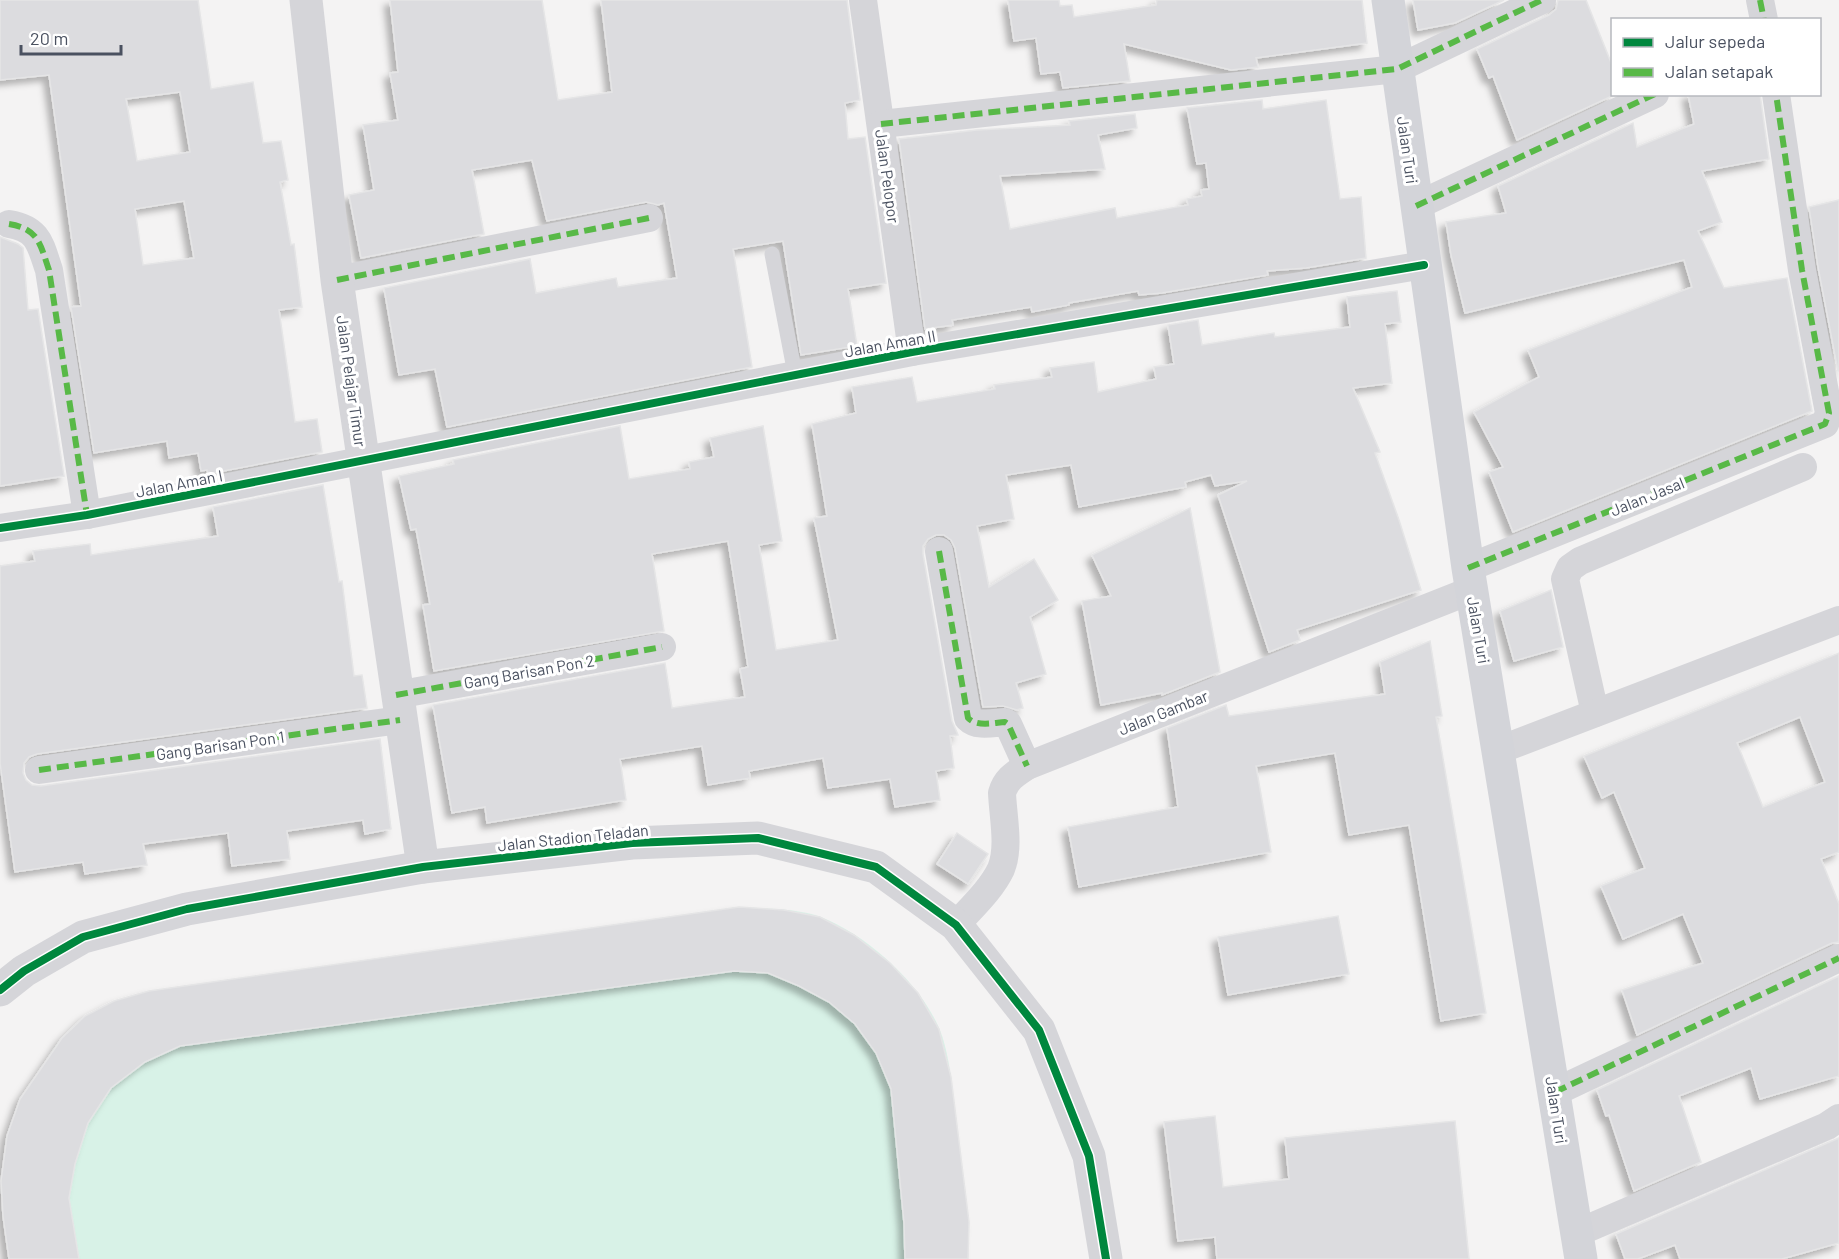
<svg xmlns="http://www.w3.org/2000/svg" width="1839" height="1259" viewBox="0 0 1839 1259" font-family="Barlow,sans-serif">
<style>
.green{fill:#d8f2e7}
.building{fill:#dcdcdf;stroke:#e5e5e6;stroke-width:1.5;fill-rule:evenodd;filter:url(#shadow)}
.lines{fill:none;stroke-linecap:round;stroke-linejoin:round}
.service{stroke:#d5d5d9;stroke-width:15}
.minor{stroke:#d5d5d9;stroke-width:28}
.tertiary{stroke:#d5d5d9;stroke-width:33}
.secondary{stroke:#d3d4d9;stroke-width:33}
.quiet{stroke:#58b947;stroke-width:6;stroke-dasharray:12 6;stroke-linecap:butt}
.cycleway-casing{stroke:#fff;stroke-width:11}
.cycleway{stroke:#00873e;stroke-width:8}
.labels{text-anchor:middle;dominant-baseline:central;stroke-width:6;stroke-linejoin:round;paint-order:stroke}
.street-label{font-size:16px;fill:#4a5160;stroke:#fff}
</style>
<defs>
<filter id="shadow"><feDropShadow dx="-5.5" dy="5.5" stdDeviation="3" flood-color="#0004"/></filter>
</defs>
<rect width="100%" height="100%" fill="#f4f3f3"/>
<path class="green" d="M 739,907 C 765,909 796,908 821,917 C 867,935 920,983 939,1028 C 950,1053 953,1095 956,1122 C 962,1168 969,1213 968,1259 L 9,1259 C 1,1207 0,1146 21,1098 C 27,1088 35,1078 42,1068 C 48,1058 54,1047 62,1038 C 86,1011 116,1000 149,991 Z"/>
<g class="building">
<path d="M 0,0 L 198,0 L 211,89 L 253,82 L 263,143 L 281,141 L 288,180 L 280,182 L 291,245 L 294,244 L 302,307 L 279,310 L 295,422 L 317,419 L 322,452 L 208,474 L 207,470 L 201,471 L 198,453 L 169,458 L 167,441 L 94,453 L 71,307 L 81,306 L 49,75 L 0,80 ZM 180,92 L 190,152 L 137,161 L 126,99 ZM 184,201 L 194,258 L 143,265 L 135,209 Z"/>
<path d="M 390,0 L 542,0 L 558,100 L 612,92 L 601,0 L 847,0 L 860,100 L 845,103 L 848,139 L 865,137 L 886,283 L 848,289 L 857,346 L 801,355 L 783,241 L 733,249 L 752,367 L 447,427 L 435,369 L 399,375 L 384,288 L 530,259 L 536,293 L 616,278 L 618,287 L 677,278 L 664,203 L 658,205 L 646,202 L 547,221 L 532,160 L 472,170 L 484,234 L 361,258 L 349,195 L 374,190 L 363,125 L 398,120 L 390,73 L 398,72 Z"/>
<path d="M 1008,0 L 1059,0 L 1060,6 L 1072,5 L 1074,17 L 1156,5 L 1157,0 L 1362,0 L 1367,43 L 1256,58 L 1258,67 L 1231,70 L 1124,44 L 1130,81 L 1063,88 L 1060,72 L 1041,74 L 1036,38 L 1014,41 Z"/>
<path d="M 1413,0 L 1504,0 L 1455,23 L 1418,30 Z"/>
<path d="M 1558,0 L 1586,0 L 1612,65 L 1612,96 L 1517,140 L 1493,76 L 1489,78 L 1477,49 L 1549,15 L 1556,9 Z"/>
<path d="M 1688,94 L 1760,94 L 1769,159 L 1702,171 L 1722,222 L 1698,231 L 1724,288 L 1787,278 L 1812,411 L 1513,532 L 1489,472 L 1503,467 L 1474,412 L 1539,377 L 1528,350 L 1692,287 L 1684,260 L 1465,313 L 1451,255 L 1446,222 L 1506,213 L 1498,186 L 1633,123 L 1637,147 L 1694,124 Z"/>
<path d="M 1262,100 L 1263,109 L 1326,100 L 1340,199 L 1361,197 L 1366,258 L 1306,268 L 1267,271 L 1268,275 L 1162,293 L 1139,295 L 1138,291 L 1069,303 L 1069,305 L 1032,312 L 1031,307 L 952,320 L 953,325 L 925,329 L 899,139 L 977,130 L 1070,125 L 1069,121 L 1135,114 L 1137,128 L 1098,135 L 1105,169 L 1000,176 L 1010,229 L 1115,208 L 1117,218 L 1188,205 L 1187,199 L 1202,196 L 1201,190 L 1209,189 L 1206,163 L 1197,164 L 1187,108 Z"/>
<path d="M 1839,200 L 1839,371 L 1838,371 L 1818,267 L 1809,207 Z"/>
<path d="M 0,237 L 18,244 L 23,248 L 28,310 L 38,309 L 64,476 L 0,486 Z"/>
<path d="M 1397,291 L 1401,322 L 1385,324 L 1392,383 L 1353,388 L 1380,452 L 1375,453 L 1399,520 L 1421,590 L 1297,630 L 1300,640 L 1269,652 L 1218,495 L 1247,481 L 1215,486 L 1211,475 L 1185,482 L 1186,487 L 1079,507 L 1071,465 L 1006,475 L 1014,519 L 977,526 L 989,587 L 1034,559 L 1058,600 L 1030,617 L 1046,674 L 1016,683 L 1023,708 L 1017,710 L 1003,706 L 983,707 L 955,548 L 951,540 L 944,535 L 936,535 L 928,539 L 923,546 L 923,554 L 952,721 L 958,735 L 950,736 L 954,768 L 936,771 L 940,800 L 895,807 L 890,779 L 828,788 L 823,758 L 749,771 L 750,778 L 708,785 L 702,746 L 620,759 L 626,800 L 487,823 L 485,807 L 452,813 L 433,705 L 665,663 L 672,708 L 745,697 L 740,669 L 748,667 L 728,541 L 652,554 L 664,631 L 434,671 L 423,605 L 430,604 L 416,529 L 411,530 L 399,476 L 454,464 L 453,460 L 620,426 L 629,479 L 690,469 L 689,462 L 714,457 L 710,438 L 763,426 L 782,541 L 759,545 L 776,650 L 838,640 L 814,518 L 827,516 L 812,424 L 856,413 L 852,387 L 912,377 L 917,402 L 995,389 L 994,385 L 1052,377 L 1050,368 L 1094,362 L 1098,392 L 1156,379 L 1154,367 L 1174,364 L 1168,325 L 1198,320 L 1202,345 L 1274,333 L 1275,337 L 1350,327 L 1347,297 Z"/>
<path d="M 323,485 L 339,582 L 342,581 L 354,676 L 362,675 L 367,708 L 37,754 L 29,757 L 24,763 L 23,773 L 26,780 L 32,785 L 41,786 L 380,739 L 391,829 L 365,834 L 363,820 L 287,831 L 290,859 L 232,866 L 228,833 L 143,844 L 147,865 L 85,874 L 83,862 L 15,872 L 0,763 L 0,566 L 35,561 L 33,551 L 90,544 L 91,555 L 218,536 L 213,507 Z"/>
<path d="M 1190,508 L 1220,672 L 1162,695 L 1162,693 L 1101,705 L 1082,601 L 1111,596 L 1092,555 Z"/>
<path d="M 1551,590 L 1563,647 L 1514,661 L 1500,611 Z"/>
<path d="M 1430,641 L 1442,716 L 1436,717 L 1486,1013 L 1441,1021 L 1409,825 L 1349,835 L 1335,753 L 1256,766 L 1271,852 L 1079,887 L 1068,827 L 1178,807 L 1167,728 L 1226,705 L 1229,716 L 1385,694 L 1380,662 Z"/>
<path d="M 1839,653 L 1839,852 L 1821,859 L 1839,904 L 1839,942 L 1832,943 L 1637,1035 L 1622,990 L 1703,963 L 1683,914 L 1623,939 L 1601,886 L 1645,868 L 1614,792 L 1602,798 L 1584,756 ZM 1800,717 L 1825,782 L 1763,807 L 1737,743 Z"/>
<path d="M 957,833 L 988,854 L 968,884 L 937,864 Z"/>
<path d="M 739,907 L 784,910 L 820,917 L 854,935 L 890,963 L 918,993 L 939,1029 L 951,1077 L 969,1222 L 968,1259 L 905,1259 L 904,1223 L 891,1089 L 876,1053 L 855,1024 L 829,1002 L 799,986 L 768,973 L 734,971 L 180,1046 L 145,1062 L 111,1088 L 88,1123 L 75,1164 L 69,1198 L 79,1259 L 9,1259 L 3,1216 L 1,1181 L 7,1136 L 20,1099 L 62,1038 L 85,1016 L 114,1001 L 149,991 Z"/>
<path d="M 1338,916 L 1349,974 L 1228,995 L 1218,937 Z"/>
<path d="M 1839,976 L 1839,1076 L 1760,1099 L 1751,1068 L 1679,1096 L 1701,1162 L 1634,1191 L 1609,1115 L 1606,1116 L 1597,1090 Z"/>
<path d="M 1215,1116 L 1223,1187 L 1289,1179 L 1285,1138 L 1455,1121 L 1469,1259 L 1217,1259 L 1215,1237 L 1178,1241 L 1164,1122 Z"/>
<path d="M 1839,1138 L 1839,1243 L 1782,1259 L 1680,1259 L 1675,1245 L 1638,1259 L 1625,1259 L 1616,1234 Z"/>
</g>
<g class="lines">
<path class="service" d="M 772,254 L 795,374"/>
<g class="minor">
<path d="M 863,0 L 912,352"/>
<path d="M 1760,0 L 1764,20"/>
<path d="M 881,124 L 1397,69 L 1542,0"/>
<path d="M 1416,206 L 1655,94"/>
<path d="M 9,224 C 39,229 40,244 49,270 L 87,515"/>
<path d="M 337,280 L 649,218"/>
<path d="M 0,528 L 87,515 L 912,352 L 1424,265"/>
<path d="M 939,551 L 968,718 C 977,727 992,723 1005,722 L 1008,724 L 1027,766"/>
<path d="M 1468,568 L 1825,424 L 1829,413 L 1802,270 L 1776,94"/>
<path d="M 396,695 L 662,647"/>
<path d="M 1595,713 L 1565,579 L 1570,568 L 1580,561 L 1803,467"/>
<path d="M 1499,750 L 1839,620"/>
<path d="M 39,770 L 400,720"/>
<path d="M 956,925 C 971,908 991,890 1001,869 C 1010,847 1003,817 1002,793 C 1006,779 1015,774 1027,766 L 1472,590"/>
<path d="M 1555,1092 L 1839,958"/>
<path d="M 1577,1233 L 1827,1126 L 1839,1118"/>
</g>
<g class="tertiary">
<path d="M 306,0 L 337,280 L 423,867"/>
<path d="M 0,990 L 24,971 L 83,937 L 187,909 L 423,867 L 632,843 L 758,838 L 876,867 L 956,925 L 1039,1030 L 1089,1156 L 1106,1259"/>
</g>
<path class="secondary" d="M 1388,0 L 1468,568 L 1581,1259"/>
<g class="quiet">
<path d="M 1760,0 L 1764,20"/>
<path d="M 881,124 L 1397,69 L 1542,0"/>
<path d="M 1416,206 L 1655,94"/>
<path d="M 9,224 C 39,229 40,244 49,270 L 87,515"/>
<path d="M 337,280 L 649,218"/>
<path d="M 939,551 L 968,718 C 977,727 992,723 1005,722 L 1008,724 L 1027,766"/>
<path d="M 1468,568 L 1825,424 L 1829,413 L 1802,270 L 1776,94"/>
<path d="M 396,695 L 662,647"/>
<path d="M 39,770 L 400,720"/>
<path d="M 1555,1092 L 1839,958"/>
</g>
<g class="cycleway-casing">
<g id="cycleway">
<path d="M 0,528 L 87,515 L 912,352 L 1424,265"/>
<path d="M 0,990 L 24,971 L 83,937 L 187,909 L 423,867 L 632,843 L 758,838 L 876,867 L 956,925 L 1039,1030 L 1089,1156 L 1106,1259"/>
</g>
</g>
<use href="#cycleway" class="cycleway"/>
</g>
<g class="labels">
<g class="street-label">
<text transform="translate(1408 150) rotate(82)">Jalan Turi</text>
<text transform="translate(888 176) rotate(82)">Jalan Pelopor</text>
<text transform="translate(890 343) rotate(-10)">Jalan Aman II</text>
<text transform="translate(352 381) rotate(82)">Jalan Pelajar Timur</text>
<text transform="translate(179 483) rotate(-11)">Jalan Aman I</text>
<text transform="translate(1647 496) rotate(-22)">Jalan Jasal</text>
<text transform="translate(1479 630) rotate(80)">Jalan Turi</text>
<text transform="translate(529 671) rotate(-10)">Gang Barisan Pon 2</text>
<text transform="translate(1163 712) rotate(-22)">Jalan Gambar</text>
<text transform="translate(220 745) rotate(-8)">Gang Barisan Pon 1</text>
<text transform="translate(573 837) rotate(-6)">Jalan Stadion Teladan</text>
<text transform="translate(1557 1110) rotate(81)">Jalan Turi</text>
</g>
</g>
<rect x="1611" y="18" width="210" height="78" fill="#ffffff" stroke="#b7b9bf" stroke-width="1.5"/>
<rect x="1623" y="38" width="30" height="9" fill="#00873e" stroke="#b7b9bf" stroke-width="1.5"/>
<text x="1665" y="48" font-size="18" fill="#4a5160">Jalur sepeda</text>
<rect x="1623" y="68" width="30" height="9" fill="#58b947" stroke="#b7b9bf" stroke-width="1.5"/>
<text x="1665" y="78" font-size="18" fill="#4a5160">Jalan setapak</text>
<path d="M21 45v9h100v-9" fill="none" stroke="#4a5160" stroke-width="3"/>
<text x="30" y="45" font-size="18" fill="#4a5160" stroke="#ffffff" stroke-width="4.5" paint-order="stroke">20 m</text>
</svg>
